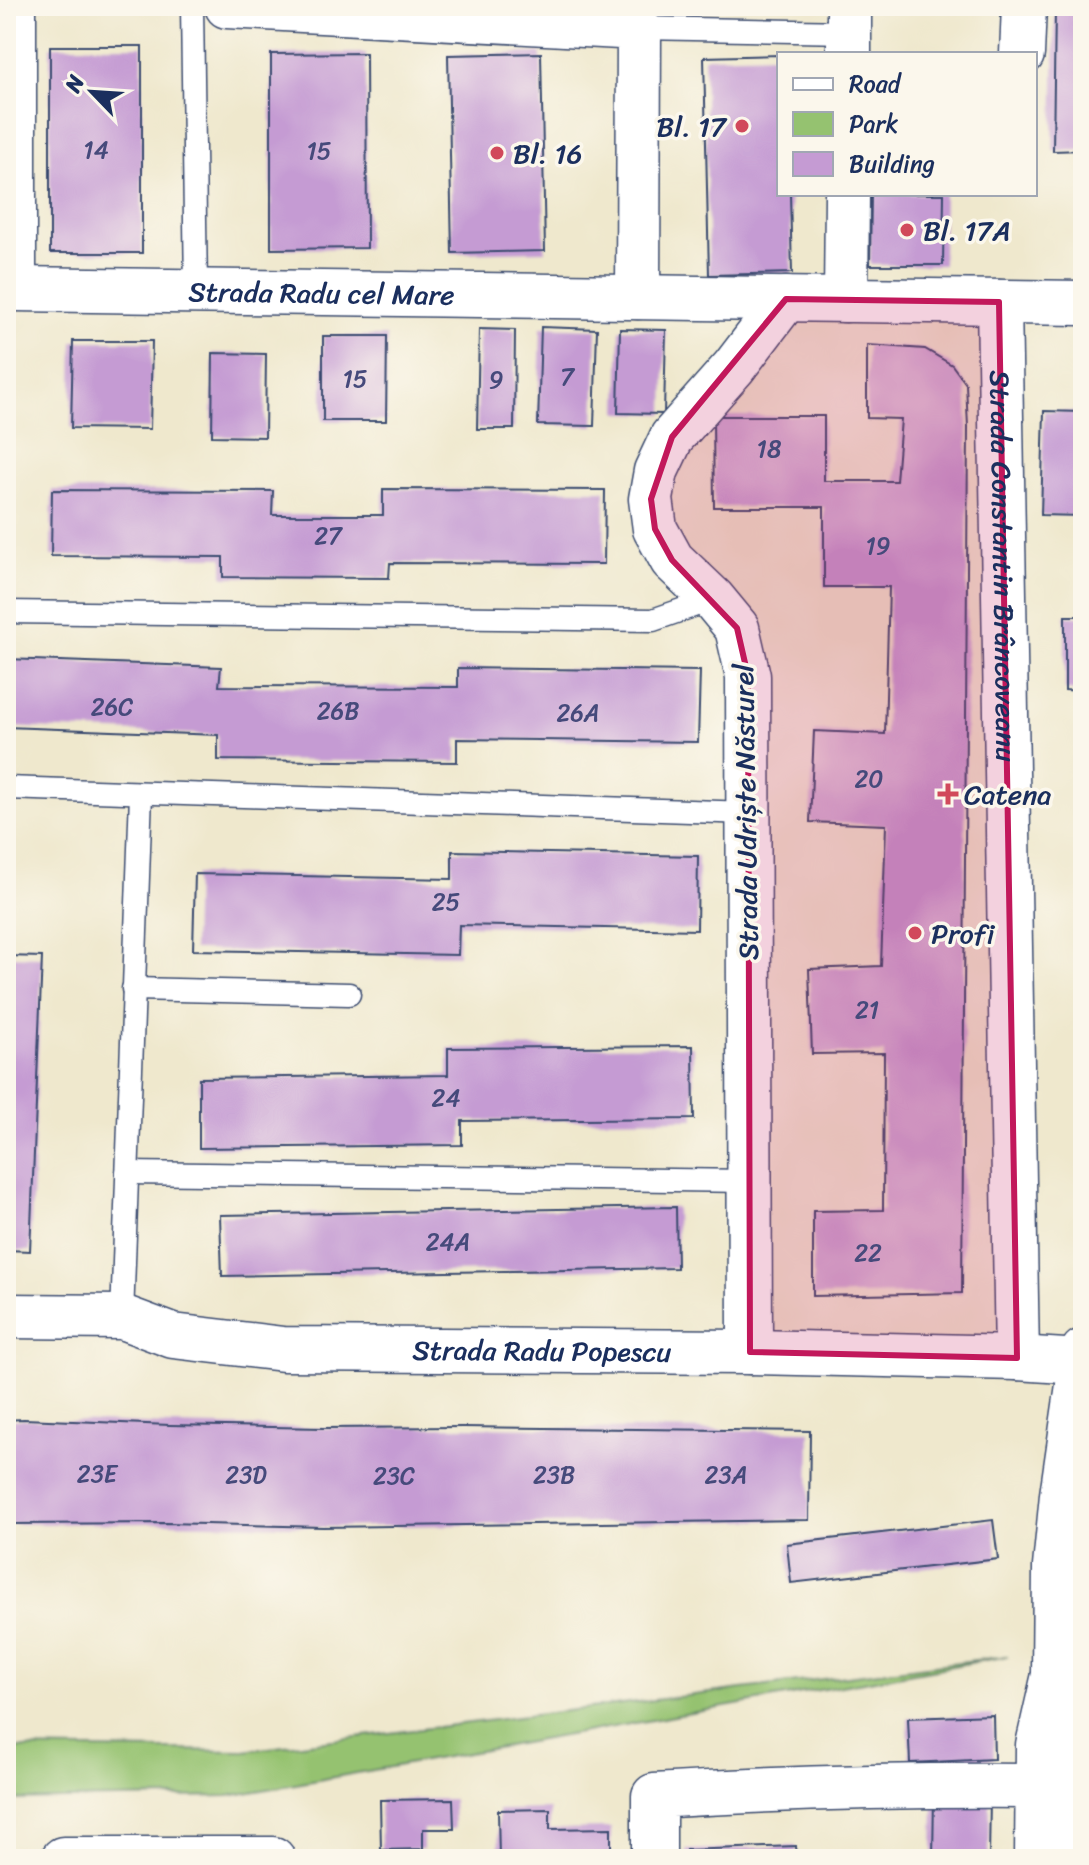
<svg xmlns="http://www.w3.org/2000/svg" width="1089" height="1865" viewBox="0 0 1089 1865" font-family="Sriracha,sans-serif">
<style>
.green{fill:#95c270;stroke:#587867;stroke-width:2}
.building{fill:#c59bd3}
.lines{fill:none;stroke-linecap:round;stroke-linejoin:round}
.service-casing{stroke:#3b4b6f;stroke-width:25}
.minor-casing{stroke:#3b4b6f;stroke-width:47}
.secondary-casing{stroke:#3b4b6f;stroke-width:47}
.service{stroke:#fff;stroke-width:22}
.minor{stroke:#fff;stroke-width:44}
.secondary{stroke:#fff;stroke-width:44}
.marked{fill:#c2185b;fill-opacity:0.2;stroke:#c2185b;stroke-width:6;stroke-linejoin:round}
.poi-dot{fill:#d1495b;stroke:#fbf7ec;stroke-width:3}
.labels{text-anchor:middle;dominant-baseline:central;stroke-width:7;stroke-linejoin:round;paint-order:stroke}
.number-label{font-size:24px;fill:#464a7b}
.poi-label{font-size:28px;fill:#1b2f5e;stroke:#fbf7ec;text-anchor:start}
.street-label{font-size:28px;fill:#1b2f5e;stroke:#fbf7ec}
</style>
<rect width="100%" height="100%" fill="#fbf7ec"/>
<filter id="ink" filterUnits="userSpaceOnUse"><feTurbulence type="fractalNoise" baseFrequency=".0125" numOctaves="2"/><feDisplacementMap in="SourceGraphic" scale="16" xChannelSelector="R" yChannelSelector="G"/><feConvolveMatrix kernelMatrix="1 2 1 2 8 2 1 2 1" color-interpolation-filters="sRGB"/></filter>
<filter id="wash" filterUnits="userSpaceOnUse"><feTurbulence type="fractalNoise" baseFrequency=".006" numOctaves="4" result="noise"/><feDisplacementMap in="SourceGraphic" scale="32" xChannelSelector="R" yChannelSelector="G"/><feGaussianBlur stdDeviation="1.8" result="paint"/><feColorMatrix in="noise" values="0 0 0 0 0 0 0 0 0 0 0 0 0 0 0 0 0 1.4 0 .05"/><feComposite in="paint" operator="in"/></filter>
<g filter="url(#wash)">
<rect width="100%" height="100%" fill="#efe8cd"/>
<path class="green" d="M 1008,1656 L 229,1796 L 6,1800 L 6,1748 L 244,1751 Z"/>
<g id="blocks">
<g class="building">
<path d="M 1055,9 L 1083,11 L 1083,150 L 1053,151 Z"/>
<rect x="50" y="46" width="92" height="207"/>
<path d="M 366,53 L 367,248 L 271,249 L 271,54 Z"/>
<path d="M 541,53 L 545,251 L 452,253 L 448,55 Z"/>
<path d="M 779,55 L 779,194 L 790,194 L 792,273 L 709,275 L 704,57 Z"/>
<path d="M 871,194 L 944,194 L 943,265 L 870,265 Z"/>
<path d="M 541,327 L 597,329 L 594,426 L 538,425 Z"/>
<path d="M 479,329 L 515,330 L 514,429 L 477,429 Z"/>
<path d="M 620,329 L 666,330 L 664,414 L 618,413 Z"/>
<path d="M 323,336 L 387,336 L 386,421 L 323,421 Z"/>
<path d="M 73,341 L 152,341 L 150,429 L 71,428 Z"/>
<path d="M 867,345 L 925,349 L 952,365 L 966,384 L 968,427 L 962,1293 L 813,1296 L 813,1211 L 883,1210 L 884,1053 L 812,1054 L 809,969 L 881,966 L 886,825 L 810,822 L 814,731 L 885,734 L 889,587 L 824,587 L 824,507 L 714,507 L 713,416 L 824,416 L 824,481 L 896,481 L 901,419 L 867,418 Z"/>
<path d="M 213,353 L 266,354 L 265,437 L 212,436 Z"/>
<path d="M 1044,411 L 1083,412 L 1083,516 L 1041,515 Z"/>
<path d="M 383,489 L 605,490 L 604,564 L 390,563 L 389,578 L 223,577 L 223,557 L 51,556 L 52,490 L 273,491 L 272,515 L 383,515 Z"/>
<path d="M 1065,616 L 1083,616 L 1083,691 L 1065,690 Z"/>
<path d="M 6,659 L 221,667 L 219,686 L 458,687 L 458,668 L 700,671 L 698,742 L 457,739 L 457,762 L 218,760 L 218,735 L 6,727 Z"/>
<path d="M 452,851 L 698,856 L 697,930 L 459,925 L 458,955 L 193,950 L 195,874 L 452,879 Z"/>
<path d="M 6,956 L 42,957 L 30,1251 L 6,1250 Z"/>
<path d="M 693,1046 L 694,1119 L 462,1121 L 462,1145 L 199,1148 L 199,1078 L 448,1075 L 448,1048 Z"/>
<path d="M 676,1207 L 677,1268 L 222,1276 L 220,1215 Z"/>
<path d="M 24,1419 L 170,1425 L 323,1428 L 464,1427 L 810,1431 L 809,1520 L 323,1527 L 166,1523 L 6,1524 L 6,1420 Z"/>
<path d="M 993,1520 L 998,1559 L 791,1583 L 787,1544 Z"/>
<path d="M 993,1715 L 994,1759 L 910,1763 L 908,1718 Z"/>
<path d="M 934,1796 L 990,1798 L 989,1859 L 933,1859 Z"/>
<path d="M 453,1799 L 454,1829 L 423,1829 L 423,1849 L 381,1850 L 380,1800 Z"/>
<path d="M 550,1809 L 550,1829 L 611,1828 L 611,1859 L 499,1859 L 498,1810 Z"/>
<path d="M 796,1846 L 797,1859 L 687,1859 L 686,1850 Z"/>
</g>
</g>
</g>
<g filter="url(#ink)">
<use href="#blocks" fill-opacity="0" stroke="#3b4b6f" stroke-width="2"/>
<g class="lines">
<g class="service-casing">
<g id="service">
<path d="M 192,6 L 196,291"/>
<path d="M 639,28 L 849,32"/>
<path d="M 6,612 L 653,620 L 713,599"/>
<path d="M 6,788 L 749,813"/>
<path d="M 133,989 L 349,994"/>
<path d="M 127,1173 L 750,1181"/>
<path d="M 122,1317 L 141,794"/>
</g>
</g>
<g class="minor-casing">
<g id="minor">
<path d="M 227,6 L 639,28 L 638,297"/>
<path d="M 849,54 L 849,6"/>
<path d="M 1022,54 L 1024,6"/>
<path id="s1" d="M 6,286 L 14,289 L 1083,303"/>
<path d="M 14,289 L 14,6"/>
<path d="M 846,300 L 847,194"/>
<path id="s2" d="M 999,302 L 1017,1358"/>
<path id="s3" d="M 6,1316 L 122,1317 L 173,1336 L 283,1349 L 750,1352 L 1017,1358 L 1081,1362"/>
<path d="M 750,1352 L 748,676 L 737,628 L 713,599 L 672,560 L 655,529 L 651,499 L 656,471 L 672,437 L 734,367 L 786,299"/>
<path d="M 1054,1675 L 1083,1671"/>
<path d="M 63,1859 L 273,1859"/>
<path d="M 654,1859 L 654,1796 C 782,1788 910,1785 1038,1786"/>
</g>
</g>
<g class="secondary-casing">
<g id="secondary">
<path d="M 1056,1685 L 1069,1744 L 1073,1859"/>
<path d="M 1037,1859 L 1038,1745 L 1054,1675 L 1055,1567 L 1062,1495 L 1083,1351"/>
</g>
</g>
<use href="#service" class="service"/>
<use href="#minor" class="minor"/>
<use href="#secondary" class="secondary"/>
</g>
</g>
<path class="marked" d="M 786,299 L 999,302 L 1017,1358 L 750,1352 L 748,676 L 737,628 L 672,560 L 655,529 L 651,499 L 672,437 Z"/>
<g class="poi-dot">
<circle cx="742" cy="126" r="8"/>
<circle cx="497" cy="153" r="8"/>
<circle cx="907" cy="230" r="8"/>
<path d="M944 782h8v8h8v8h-8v8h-8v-8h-8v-8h8z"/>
<circle cx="915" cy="933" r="8"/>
</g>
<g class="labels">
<g class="number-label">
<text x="96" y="150">14</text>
<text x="319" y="151">15</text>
<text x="567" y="377">7</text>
<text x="355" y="379">15</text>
<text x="496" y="380">9</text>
<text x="769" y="449">18</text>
<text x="328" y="536">27</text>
<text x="878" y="546">19</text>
<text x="112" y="707">26C</text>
<text x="338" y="711">26B</text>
<text x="578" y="713">26A</text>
<text x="869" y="779">20</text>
<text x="446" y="902">25</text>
<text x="867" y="1010">21</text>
<text x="446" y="1098">24</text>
<text x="448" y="1242">24A</text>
<text x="868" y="1253">22</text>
<text x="97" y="1474">23E</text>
<text x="246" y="1475">23D</text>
<text x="554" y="1475">23B</text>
<text x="726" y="1475">23A</text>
<text x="394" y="1476">23C</text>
</g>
<g class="poi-label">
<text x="726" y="126" text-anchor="end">Bl. 17</text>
<text x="513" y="153">Bl. 16</text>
<text x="923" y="230">Bl. 17A</text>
<text x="964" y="794">Catena</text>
<text x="931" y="933">Profi</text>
</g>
<g class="street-label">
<text stroke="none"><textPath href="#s1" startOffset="316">Strada Radu cel Mare</textPath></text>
<text stroke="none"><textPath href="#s2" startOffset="264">Strada Constantin Brâncoveanu</textPath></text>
<text transform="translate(746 812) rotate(-91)">Strada Udriște Năsturel</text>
<text stroke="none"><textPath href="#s3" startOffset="540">Strada Radu Popescu</textPath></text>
</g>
</g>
<rect width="1089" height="1865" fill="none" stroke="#fbf7ec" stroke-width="32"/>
<rect x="777" y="52" width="260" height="144" fill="#fbf7ec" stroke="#a1a7b3" stroke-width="2"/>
<rect x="793" y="78" width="40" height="12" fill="#ffffff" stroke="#a1a7b3" stroke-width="2"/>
<text x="849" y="92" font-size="24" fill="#1b2f5e">Road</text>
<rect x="793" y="112" width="40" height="24" fill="#95c270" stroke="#a1a7b3" stroke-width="2"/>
<text x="849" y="132" font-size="24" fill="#1b2f5e">Park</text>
<rect x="793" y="152" width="40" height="24" fill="#c59bd3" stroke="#a1a7b3" stroke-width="2"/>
<text x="849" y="172" font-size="24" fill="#1b2f5e">Building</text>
<g transform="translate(92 92) rotate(295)" stroke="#fbf7ec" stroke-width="6" paint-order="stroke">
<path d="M0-6L14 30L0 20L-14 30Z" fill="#1b2f5e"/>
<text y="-12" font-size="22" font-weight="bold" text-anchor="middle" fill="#1b2f5e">N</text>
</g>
</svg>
